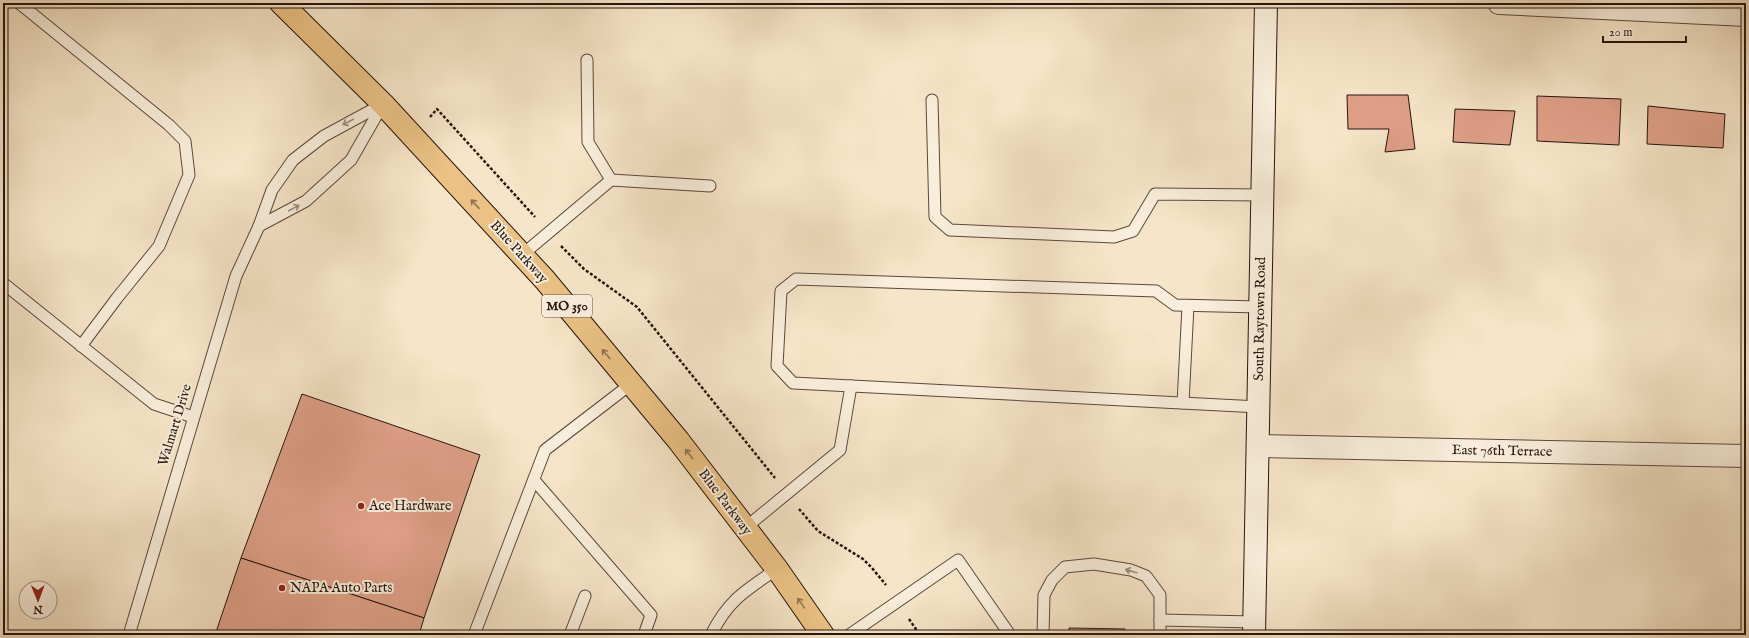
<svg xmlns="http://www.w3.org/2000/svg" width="1749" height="638" viewBox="0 0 1749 638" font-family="'IM FELL English',serif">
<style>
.building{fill:#dfa088;stroke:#26140e}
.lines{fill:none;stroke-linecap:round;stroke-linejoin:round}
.service-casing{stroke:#5a483c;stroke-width:13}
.minor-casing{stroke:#5a483c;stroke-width:24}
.secondary-casing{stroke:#26140e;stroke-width:24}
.trunk-casing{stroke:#26140e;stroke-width:24}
.path{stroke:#26140e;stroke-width:2.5;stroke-dasharray:3 2;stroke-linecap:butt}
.service{stroke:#f9eedb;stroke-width:11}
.minor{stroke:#f9eedb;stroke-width:22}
.secondary{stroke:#f9eedb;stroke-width:22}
.trunk{stroke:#ebc284;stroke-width:22}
.oneway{stroke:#9a8c7f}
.oneway2{stroke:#92744f}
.poi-dot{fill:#8f2418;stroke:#f9eedb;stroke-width:1.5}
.labels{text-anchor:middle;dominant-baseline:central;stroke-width:4;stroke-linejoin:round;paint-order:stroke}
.shield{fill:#f9eedb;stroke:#65554c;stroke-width:1}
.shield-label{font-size:13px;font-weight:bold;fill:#26140e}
.street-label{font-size:14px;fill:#26140e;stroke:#f9eedb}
.poi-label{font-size:14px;fill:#26140e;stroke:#f9eedb;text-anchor:start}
</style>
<rect width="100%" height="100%" fill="#f6e5c8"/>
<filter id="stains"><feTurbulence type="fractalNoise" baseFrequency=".005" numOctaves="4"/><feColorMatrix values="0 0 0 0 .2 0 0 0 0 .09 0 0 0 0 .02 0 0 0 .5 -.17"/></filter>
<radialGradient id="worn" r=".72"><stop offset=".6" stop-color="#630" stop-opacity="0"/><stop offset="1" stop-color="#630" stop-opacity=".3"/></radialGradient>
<g class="building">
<path d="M 1347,95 L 1408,95 L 1415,149 L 1385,152 L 1389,129 L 1348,129 Z"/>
<path d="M 1537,96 L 1621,99 L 1619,145 L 1537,141 Z"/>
<path d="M 1648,106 L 1725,114 L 1723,148 L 1647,144 Z"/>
<path d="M 1455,109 L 1515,111 L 1510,145 L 1453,142 Z"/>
<path d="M 302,394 L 480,455 L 424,618 L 241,558 Z"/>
<path d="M 241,558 L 424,618 L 419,635 L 215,635 Z"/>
<path d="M 1069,628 L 1125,629 L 1125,635 L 1069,635 Z"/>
</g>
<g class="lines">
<g class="service-casing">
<g id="service">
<path d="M 19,3 L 169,125 L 185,141 L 189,175 L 159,246 L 117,298 L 81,346"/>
<path d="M 587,60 L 588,142 L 611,180 L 710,186"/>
<path d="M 932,100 L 935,217 L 950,230 L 1114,237 L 1133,231 L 1155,194 L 1262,195"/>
<path d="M 259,226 L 306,201 L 351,160 L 383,104"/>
<path d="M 522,255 L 611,180"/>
<path d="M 3,283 L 154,404 L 193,417"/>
<path d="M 1183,403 L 1188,306"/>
<path d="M 1259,407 L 793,383 L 777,366 L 781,291 L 796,279 L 1156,291 L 1175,305 L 1260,307"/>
<path d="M 534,480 L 651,615 L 644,635"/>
<path d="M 745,528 L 840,450 L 851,386"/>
<path d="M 1160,620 L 1254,622"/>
<path d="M 129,635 L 236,276 L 259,226 L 272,190 L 293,160 L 324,136 L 383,104"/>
<path d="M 474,635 L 545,450 L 631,384"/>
<path d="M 570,635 L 585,596"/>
<path d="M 711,635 C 728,600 746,590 777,569"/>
<path d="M 849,635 L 958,560 L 1010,635"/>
<path d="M 1043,635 L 1044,595 L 1052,580 L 1065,567 L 1094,564 L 1131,570 L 1146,576 L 1160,595 L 1160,635"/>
</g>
</g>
<g class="minor-casing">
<g id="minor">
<path d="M 1499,3 L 1746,15"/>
<path d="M 1258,446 L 1746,456"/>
</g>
</g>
<g class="secondary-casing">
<path id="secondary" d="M 1254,635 L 1266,3"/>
</g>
<g class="trunk-casing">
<path id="trunk" d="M 281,3 L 383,104 L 545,280 L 678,440 L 777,569 L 823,635"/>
</g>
<g class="path">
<path d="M 430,117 L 437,109 L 535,217"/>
<path d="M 561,246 L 584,269 L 637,307 L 775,478"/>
<path d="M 799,509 L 818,531 L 863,559 L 872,568 L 886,585"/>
<path d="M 909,619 L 920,635"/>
</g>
<use href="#service" class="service"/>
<use href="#minor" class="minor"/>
<use href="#secondary" class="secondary"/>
<use href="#trunk" class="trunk"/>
</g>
<defs><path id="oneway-shaft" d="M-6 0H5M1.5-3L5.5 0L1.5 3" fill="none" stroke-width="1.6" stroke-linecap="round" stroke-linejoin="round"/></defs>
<g class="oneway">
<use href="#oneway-shaft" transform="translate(348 122) rotate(152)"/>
<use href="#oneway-shaft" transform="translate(294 208) rotate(-28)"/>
<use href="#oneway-shaft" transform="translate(1131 571) rotate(-164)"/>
</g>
<g class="oneway2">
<use href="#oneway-shaft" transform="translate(475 204) rotate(-133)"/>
<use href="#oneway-shaft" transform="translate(606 354) rotate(-130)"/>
<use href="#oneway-shaft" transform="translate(689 454) rotate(-127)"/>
<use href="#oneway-shaft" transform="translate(801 603) rotate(-125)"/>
</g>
<g class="poi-dot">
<circle cx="361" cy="506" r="4"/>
<circle cx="282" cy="588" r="4"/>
</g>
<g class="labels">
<rect class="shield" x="542" y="295" width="50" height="22" rx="3"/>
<g class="shield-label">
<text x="567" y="306">MO 350</text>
</g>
<g class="street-label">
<text transform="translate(519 252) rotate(48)">Blue Parkway</text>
<text transform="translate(1260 319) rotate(-89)">South Raytown Road</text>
<text transform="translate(175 425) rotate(-73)">Walmart Drive</text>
<text transform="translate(1502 451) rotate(1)">East 76th Terrace</text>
<text transform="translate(725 502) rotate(53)">Blue Parkway</text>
</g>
<g class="poi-label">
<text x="369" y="506">Ace Hardware</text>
<text x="290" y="588">NAPA Auto Parts</text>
</g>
</g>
<rect width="1749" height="638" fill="none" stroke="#f6e5c8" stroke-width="16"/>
<rect x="4" y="4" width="1741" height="630" fill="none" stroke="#26140e" stroke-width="2"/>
<rect x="8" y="8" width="1733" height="622" fill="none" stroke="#26140e"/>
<g transform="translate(38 600) rotate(179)"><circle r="19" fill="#f9eedb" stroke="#a59789"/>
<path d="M0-3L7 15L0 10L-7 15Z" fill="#8f2418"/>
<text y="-6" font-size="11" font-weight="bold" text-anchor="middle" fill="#26140e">N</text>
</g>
<path d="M1603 36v6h83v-6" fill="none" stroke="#26140e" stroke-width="2"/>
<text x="1609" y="36" font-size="12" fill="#26140e" stroke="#f9eedb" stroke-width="3" paint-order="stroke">20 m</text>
<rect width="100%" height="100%" filter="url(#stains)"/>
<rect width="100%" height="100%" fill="url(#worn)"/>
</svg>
